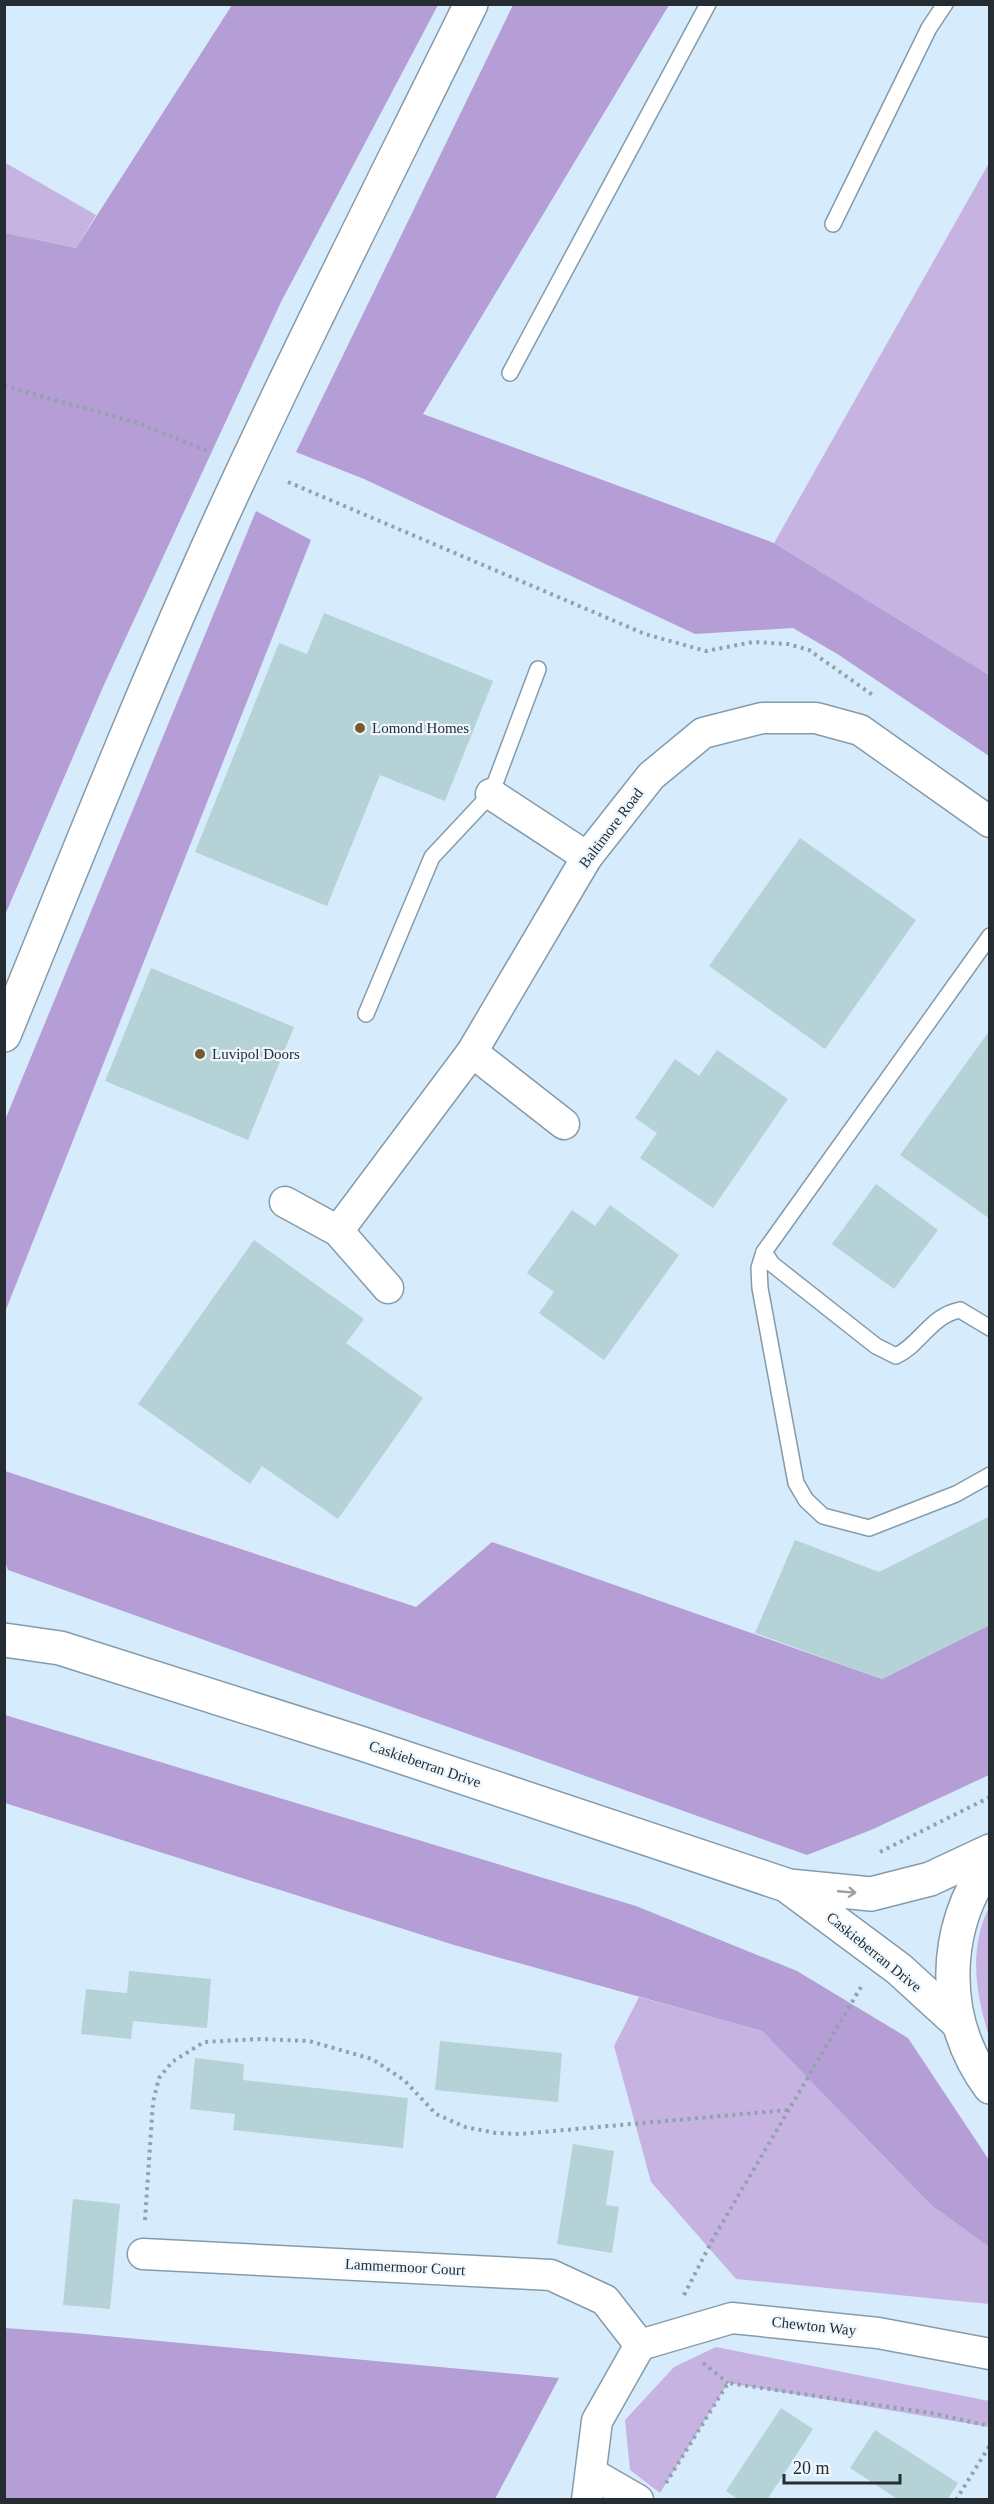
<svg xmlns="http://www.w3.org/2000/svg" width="994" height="2504" viewBox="0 0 994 2504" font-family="Georgia,serif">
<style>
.green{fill:#c7b3e2}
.forest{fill:#b59dd5}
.building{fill:#b5d2d6}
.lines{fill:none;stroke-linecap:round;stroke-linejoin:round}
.service-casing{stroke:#869ba9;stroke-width:18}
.minor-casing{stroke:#869ba9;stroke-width:33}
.tertiary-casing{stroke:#869ba9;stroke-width:36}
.secondary-casing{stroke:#869ba9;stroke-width:36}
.path{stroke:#91a2ae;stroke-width:4;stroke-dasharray:3 4.5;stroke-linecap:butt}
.service{stroke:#fff;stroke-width:15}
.minor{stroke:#fff;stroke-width:30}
.tertiary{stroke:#fff;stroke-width:33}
.secondary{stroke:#fff;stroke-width:33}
.oneway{stroke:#9da0a3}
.poi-dot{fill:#79592f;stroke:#eef7fd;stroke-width:2}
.labels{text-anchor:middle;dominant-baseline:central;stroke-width:4.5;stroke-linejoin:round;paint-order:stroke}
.poi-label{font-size:15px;fill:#252d33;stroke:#eef7fd;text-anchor:start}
.street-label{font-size:15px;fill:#252d33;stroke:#eef7fd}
</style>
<rect width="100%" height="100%" fill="#d6ecfc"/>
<g class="green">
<path d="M 4,162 L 96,215 L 76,248 L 5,233 Z"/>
<path d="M 989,163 L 989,675 L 774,543 Z"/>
<path d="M 989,1907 L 989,2037 C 976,1993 968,1951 989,1907 Z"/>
<path d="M 639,1997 L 762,2031 L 931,2205 L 989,2247 L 989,2304 L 736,2279 L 651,2182 L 614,2046 Z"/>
<path d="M 716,2347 L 989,2401 L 989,2427 L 728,2383 L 660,2493 L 630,2470 L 625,2420 L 674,2367 Z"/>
</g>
<g class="forest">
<path d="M 232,5 L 438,5 L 281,302 L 103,687 L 5,915 L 5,233 L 76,248 Z"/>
<path d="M 513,5 L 669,5 L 423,414 L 774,543 L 989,675 L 989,756 L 839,655 L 793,628 L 695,634 L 364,479 L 296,452 Z"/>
<path d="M 256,511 L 311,540 L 5,1312 L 5,1120 Z"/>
<path d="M 5,1471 L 416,1607 L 492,1542 L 882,1679 L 989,1625 L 989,1775 L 871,1830 L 807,1855 L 8,1570 L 5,1562 Z"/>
<path d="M 5,1715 L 636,1906 L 797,1971 L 908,2038 L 989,2160 L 989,2247 L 931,2205 L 762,2031 L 454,1945 L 5,1803 Z"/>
<path d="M 4,2328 L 74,2333 L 559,2378 L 495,2499 L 5,2499 Z"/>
</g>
<g class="building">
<path d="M 324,613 L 493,681 L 445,801 L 380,775 L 327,906 L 195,852 L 279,643 L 307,654 Z"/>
<path d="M 800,838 L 916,920 L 825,1049 L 709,966 Z"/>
<path d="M 151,968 L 294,1027 L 248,1140 L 105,1081 Z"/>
<path d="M 990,1030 L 990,1219 L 900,1155 Z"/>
<path d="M 717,1050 L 788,1099 L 713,1208 L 640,1158 L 657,1133 L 635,1118 L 675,1059 L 699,1076 Z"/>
<path d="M 876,1184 L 938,1230 L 894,1289 L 832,1244 Z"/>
<path d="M 610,1205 L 679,1255 L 604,1360 L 539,1313 L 554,1292 L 527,1273 L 572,1210 L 595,1226 Z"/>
<path d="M 254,1240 L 364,1319 L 346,1343 L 423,1398 L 338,1519 L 262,1466 L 250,1484 L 138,1404 Z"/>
<path d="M 990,1516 L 990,1625 L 882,1679 L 755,1633 L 795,1540 L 879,1572 Z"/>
<path d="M 129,1971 L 211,1979 L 207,2028 L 133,2021 L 131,2039 L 81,2034 L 86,1989 L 127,1993 Z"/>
<path d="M 440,2041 L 562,2053 L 558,2102 L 435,2090 Z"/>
<path d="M 195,2058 L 244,2064 L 243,2080 L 408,2098 L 403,2148 L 233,2130 L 235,2114 L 190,2109 Z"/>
<path d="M 573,2144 L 614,2151 L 606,2205 L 619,2207 L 612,2253 L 557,2244 Z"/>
<path d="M 73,2199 L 120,2204 L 110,2309 L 63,2305 Z"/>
<path d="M 781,2408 L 813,2429 L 767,2500 L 739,2500 L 726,2491 Z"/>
<path d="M 875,2430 L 958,2483 L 947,2500 L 899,2500 L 850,2468 Z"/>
</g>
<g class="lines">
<g class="service-casing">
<g id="service">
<path d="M 833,224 L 929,28 L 945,4"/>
<path d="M 510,373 L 708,4"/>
<path d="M 990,936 L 764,1252 L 772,1264 L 876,1346 L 896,1356 C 921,1344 930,1316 960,1310 L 990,1328"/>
<path d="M 366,1014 L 432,857 L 491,794 L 538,669"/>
<path d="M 764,1252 L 759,1268 L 760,1288 L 796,1483 L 806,1500 L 823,1516 L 869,1528 L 956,1494 L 990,1475"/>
</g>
</g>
<g class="minor-casing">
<g id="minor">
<path d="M 491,794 L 587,857"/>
<path d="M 472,1052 L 564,1124"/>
<path d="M 285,1202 L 338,1231 L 388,1288"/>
<path d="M 338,1231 L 472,1052 L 587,857 L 651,776 L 703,733 L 762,718 L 816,718 L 860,730 L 990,822"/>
<path d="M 143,2254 L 551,2275 L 605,2300 L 640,2345"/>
<path d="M 640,2345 L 732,2318 L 878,2333 L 990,2354"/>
<path d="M 593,2474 L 638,2500"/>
<path d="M 587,2500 L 597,2421 L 640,2345"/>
</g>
</g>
<g class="tertiary-casing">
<g id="tertiary">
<path d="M 4,1640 L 60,1648 L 363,1744 L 789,1886 L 871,1894 L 930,1879 L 990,1851"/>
<path d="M 990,1862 C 941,1929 940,2020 990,2087"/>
<path d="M 790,1888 L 899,1969 L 957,2022"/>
</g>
</g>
<g class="secondary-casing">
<path id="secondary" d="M 4,1035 C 75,861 144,687 222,516 C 301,344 387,175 471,4"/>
</g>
<g class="path">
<path d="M 4,386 L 138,423 L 210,452"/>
<path d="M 288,482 L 645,634 L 706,651 L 753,642 L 788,644 L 809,650 L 874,696"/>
<path d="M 880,1852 L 990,1797"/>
<path d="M 145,2220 L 153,2102 L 159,2078 L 172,2062 L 204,2042 L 260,2039 L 309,2041 L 372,2059 L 404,2080 L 436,2114 L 465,2127 L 496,2133 L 520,2134 L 788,2110"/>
<path d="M 684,2295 L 714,2237 L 861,1987"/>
<path d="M 703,2363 L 728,2383"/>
<path d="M 666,2483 L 728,2383 L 931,2413 L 990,2426"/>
<path d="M 956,2500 L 990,2445"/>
</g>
<use href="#service" class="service"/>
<use href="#minor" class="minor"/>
<use href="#tertiary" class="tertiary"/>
<use href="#secondary" class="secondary"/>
</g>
<defs><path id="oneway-shaft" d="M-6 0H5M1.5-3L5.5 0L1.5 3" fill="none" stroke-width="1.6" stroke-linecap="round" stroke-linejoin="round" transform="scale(1.5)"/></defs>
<use class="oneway" href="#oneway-shaft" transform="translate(847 1892) rotate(5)"/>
<g class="poi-dot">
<circle cx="360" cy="728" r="6"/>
<circle cx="200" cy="1054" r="6"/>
</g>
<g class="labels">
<g class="poi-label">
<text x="372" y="728">Lomond Homes</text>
<text x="212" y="1054">Luvipol Doors</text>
</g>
<g class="street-label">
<text transform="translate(611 828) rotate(-53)">Baltimore Road</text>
<text transform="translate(425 1764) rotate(19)">Caskieberran Drive</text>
<text transform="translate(874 1952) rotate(39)">Caskieberran Drive</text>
<text transform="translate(405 2267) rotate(3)">Lammermoor Court</text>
<text transform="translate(814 2326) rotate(6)">Chewton Way</text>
</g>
</g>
<rect width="994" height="2504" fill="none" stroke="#252d33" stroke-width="12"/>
<path d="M784 2474v9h116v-9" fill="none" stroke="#252d33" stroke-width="3"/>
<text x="793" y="2474" font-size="18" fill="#252d33" stroke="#eef7fd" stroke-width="4.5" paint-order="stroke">20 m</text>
</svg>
